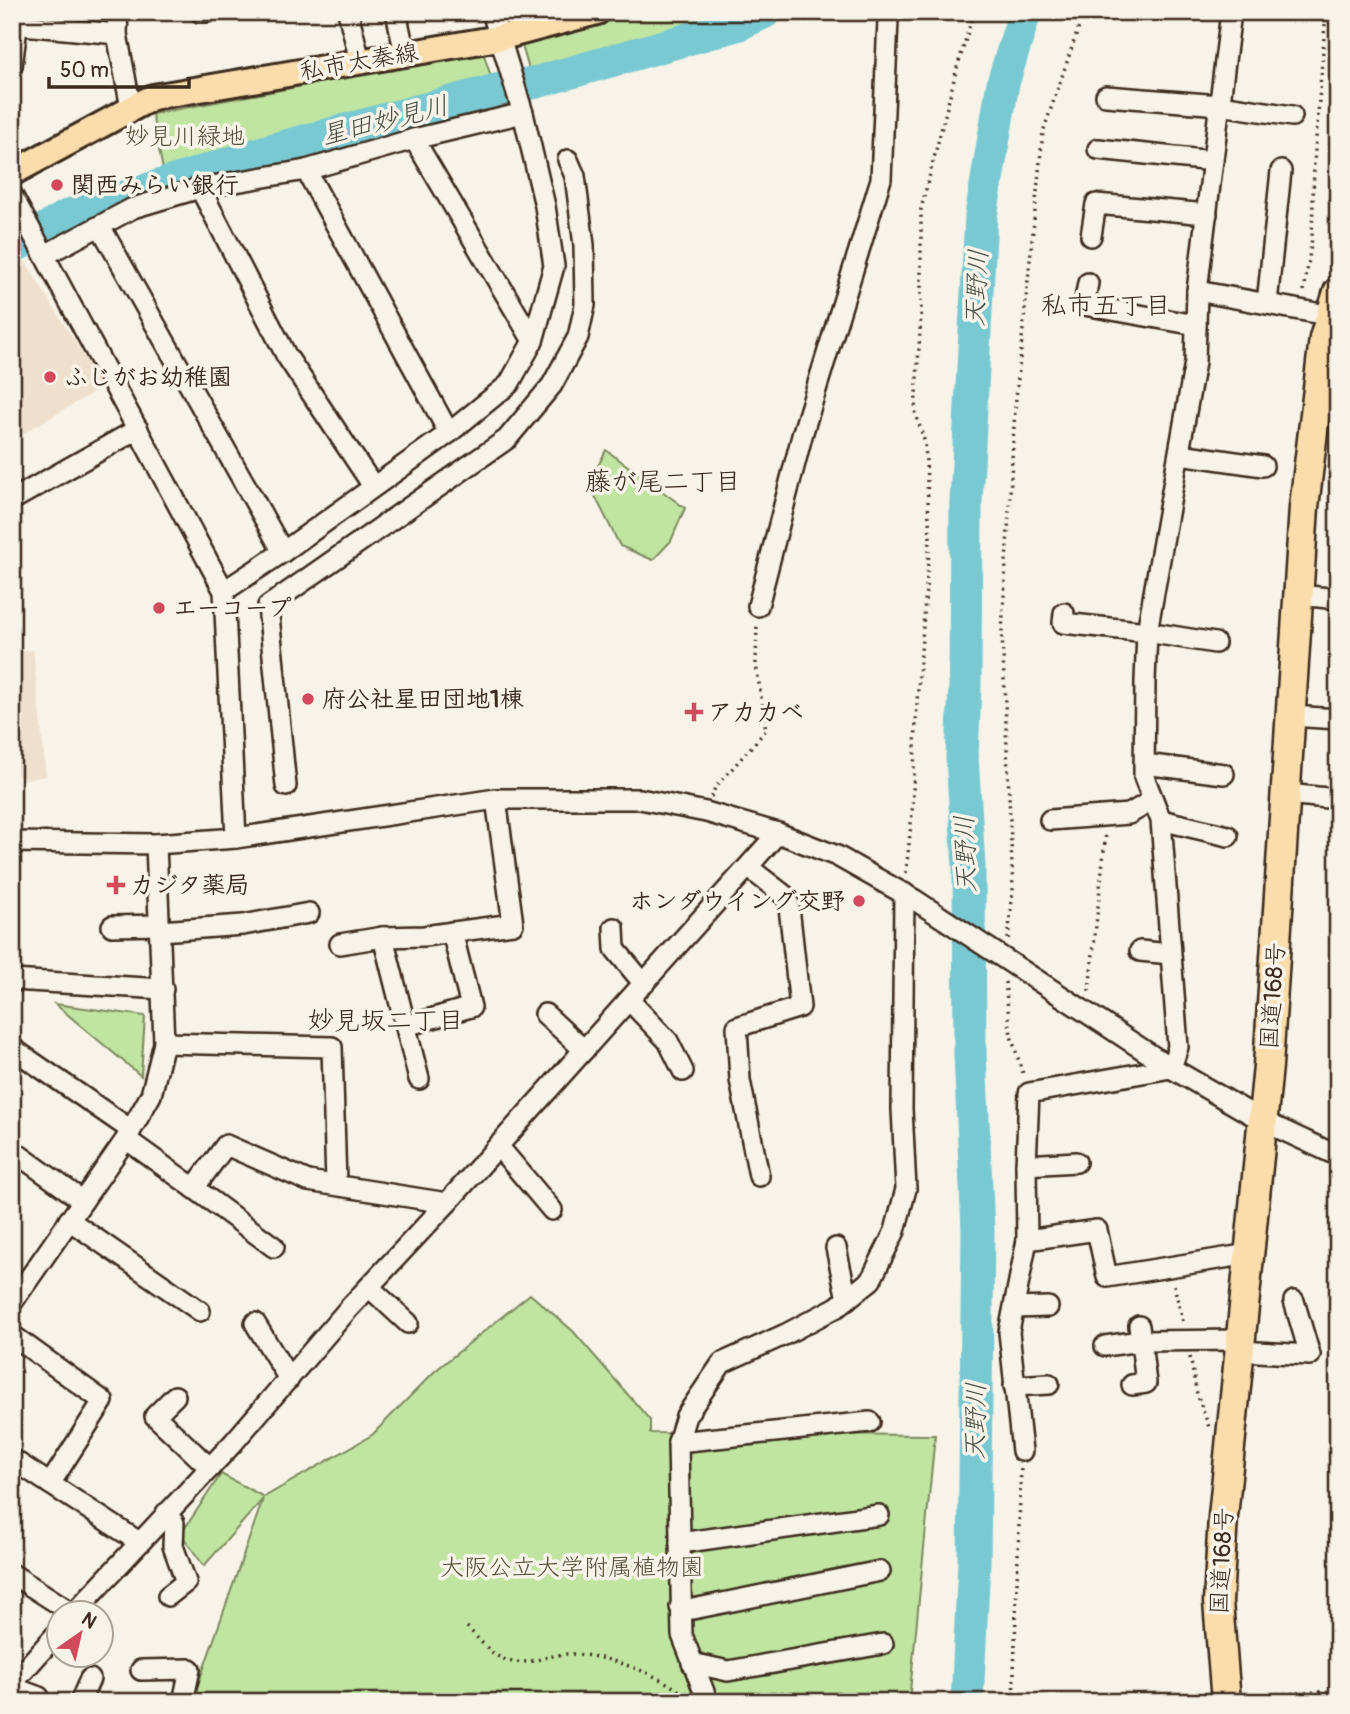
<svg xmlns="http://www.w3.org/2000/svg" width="1350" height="1714" viewBox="0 0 1350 1714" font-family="Pangolin,'Klee One',sans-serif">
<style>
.built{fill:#efe0cd}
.green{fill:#bfe5a0;stroke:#7d885f;stroke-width:2}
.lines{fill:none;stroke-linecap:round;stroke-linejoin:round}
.river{stroke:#79c9d3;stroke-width:33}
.minor-casing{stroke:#3b2a1e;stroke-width:24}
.major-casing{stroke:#3b2a1e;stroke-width:30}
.highway-casing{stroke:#3b2a1e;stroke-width:33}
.path{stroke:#3b2a1e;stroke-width:3.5;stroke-dasharray:2 5;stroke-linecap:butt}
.minor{stroke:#f7f3e8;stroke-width:19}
.major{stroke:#fbddab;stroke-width:24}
.highway{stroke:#fbddab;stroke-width:28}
.poi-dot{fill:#d1495b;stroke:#f7f3e8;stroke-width:2.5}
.labels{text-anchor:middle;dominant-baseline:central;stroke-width:7;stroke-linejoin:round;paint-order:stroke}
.street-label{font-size:24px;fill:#3b2a1e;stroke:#f7f3e8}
.park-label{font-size:24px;fill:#554f38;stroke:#f7f3e8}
.poi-label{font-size:24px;font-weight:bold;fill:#3b2a1e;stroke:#f7f3e8;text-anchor:start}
.water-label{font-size:26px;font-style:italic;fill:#4a524b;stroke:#f7f3e8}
.neighbourhood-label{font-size:26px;fill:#3b2a1e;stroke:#f7f3e8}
</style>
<rect width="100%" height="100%" fill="#f7f3e8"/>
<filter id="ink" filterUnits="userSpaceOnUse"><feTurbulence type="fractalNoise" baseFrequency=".0143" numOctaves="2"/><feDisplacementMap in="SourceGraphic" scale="14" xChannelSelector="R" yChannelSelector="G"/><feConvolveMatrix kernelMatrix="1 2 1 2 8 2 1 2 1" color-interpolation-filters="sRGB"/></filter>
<g filter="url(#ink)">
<g class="built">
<path d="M 25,261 L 103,387 L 12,440 L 12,262 Z"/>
<path d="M 33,650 L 46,776 L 28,779 L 12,774 L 12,652 Z"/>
</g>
<g class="green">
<path d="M 632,12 L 754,12 L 741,19 L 530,73 L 521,42 Z"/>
<path d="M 483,52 L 494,86 L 163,170 L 152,114 Z"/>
<path d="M 606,450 L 685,508 L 671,541 L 653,560 L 620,546 L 589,484 Z"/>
<path d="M 55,1004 L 145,1016 L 141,1076 Z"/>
<path d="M 530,1294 L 573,1331 L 650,1420 L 650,1433 L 935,1435 L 909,1702 L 192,1702 L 263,1499 L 204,1566 L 181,1534 L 221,1474 L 264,1497 L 372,1435 L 435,1371 Z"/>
</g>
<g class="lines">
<g class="river">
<path d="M 12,248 L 69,215 L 267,151 L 496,90 L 537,82 L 737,25 L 765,12"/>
<path d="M 967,1702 L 974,1562 L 978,1231 L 970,1054 L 969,866 L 962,757 L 965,686 L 966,502 L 981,216 L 1003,83 L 1025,12"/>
</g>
<g class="minor-casing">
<g id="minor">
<path d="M 118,12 L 117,34 L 131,108"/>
<path d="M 200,12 L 207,12"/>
<path d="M 348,12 L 360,61"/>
<path d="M 396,12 L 405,54"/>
<path d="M 1231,12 L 1197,291 L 1338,317"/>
<path d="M 12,24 L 117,34"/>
<path d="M 12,66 L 19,12"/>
<path d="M 1106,96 L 1220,105 L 1292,116"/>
<path d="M 414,139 L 533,341"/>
<path d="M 1098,149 L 1213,161"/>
<path d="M 306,170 L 449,433"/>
<path d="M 200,188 L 286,355 L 373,486"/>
<path d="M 12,195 L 224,591 L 236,838"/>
<path d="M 100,226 L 283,552"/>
<path d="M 1091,236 L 1096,204 L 1207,214"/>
<path d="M 45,255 L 133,208 L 200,188 L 306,170 L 414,139 L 523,113"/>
<path d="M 1088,283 L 1084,305 L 1196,325"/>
<path d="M 1267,303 L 1281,171"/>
<path d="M 1180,454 L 1263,466"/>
<path d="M 12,500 L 138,429"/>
<path d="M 224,591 L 283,552 L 449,433 L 509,384 L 533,341 L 554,266 L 545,206 L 523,113 L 492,12"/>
<path d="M 1299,595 L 1338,599"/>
<path d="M 758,606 L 803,432 L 881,179 L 888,20 L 886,12"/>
<path d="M 1064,613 L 1063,623 L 1147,632 L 1215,643"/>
<path d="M 1291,716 L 1338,719"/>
<path d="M 1144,764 L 1224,774"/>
<path d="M 286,786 L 268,606 L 507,439 L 552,385 L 578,337 L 585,305 L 584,245 L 575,176 L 568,160"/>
<path d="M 1286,794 L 1338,799"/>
<path d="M 1050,820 L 1129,814 L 1153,800"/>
<path d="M 1161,820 L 1228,836"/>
<path d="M 12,842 L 156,844 L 236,838 L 496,799 L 640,799 L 706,812 L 778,833 L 837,856 L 915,900 L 1171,1068 L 1263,1121 L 1338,1156"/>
<path d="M 749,868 L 788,898 L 800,1007 L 737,1027 L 740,1080 L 759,1176"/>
<path d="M 112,926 L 159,925"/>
<path d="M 614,928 L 615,949 L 644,984"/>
<path d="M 160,931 L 243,925 L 309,913"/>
<path d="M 383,937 L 419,1079"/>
<path d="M 340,944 L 383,937 L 424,936 L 513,924 L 496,799"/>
<path d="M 1140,951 L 1170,954"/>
<path d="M 12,980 L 163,989"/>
<path d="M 629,1000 L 668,1041 L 683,1071"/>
<path d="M 545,1014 L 584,1050"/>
<path d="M 406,1026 L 471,1007 L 452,932"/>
<path d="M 164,1043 L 332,1047 L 336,1184"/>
<path d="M 12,1048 L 131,1130"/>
<path d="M 126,1139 L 194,1188 L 226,1145 L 308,1181 L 447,1203"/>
<path d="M 498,1146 L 552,1210"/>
<path d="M 12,1150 L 83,1201"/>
<path d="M 1026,1165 L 1076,1162"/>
<path d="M 194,1188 L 274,1247"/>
<path d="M 69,1220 L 200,1311"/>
<path d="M 1027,1240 L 1097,1230 L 1107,1277 L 1249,1254"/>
<path d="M 836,1248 L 847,1299"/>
<path d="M 369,1287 L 408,1323"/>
<path d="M 12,1303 L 126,1139 L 151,1095 L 164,1043 L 156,844"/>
<path d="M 1014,1308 L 1048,1307"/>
<path d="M 255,1323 L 289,1379"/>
<path d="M 12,1335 L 103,1401 L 50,1484"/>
<path d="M 1105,1346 L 1140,1341 L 1241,1340"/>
<path d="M 1240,1351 L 1310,1355 L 1294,1301"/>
<path d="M 1132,1385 L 1146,1383 L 1139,1326"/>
<path d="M 1014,1386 L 1049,1384"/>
<path d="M 175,1396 L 155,1416 L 210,1468"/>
<path d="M 678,1442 L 870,1422"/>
<path d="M 1022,1451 L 1009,1332 L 1027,1240 L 1026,1165 L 1029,1093 L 1171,1068 L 1178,1047 L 1161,820 L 1144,777 L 1145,681 L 1147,632 L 1195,362 L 1197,291"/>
<path d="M 12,1459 L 139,1542"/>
<path d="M 166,1513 L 174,1523 L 173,1546 L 186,1582 L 168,1596"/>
<path d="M 680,1543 L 879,1515"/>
<path d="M 12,1574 L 71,1612"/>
<path d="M 680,1607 L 693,1609 L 880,1571"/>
<path d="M 75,1612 L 233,1443 L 350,1307 L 447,1203 L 778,833"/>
<path d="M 692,1663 L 728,1671 L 883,1644"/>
<path d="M 141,1670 L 190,1669 L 183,1702"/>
<path d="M 12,1684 L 60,1630"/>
<path d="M 12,1687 L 39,1697"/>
<path d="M 80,1702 L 90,1679"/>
<path d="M 708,1702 L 682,1635 L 678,1442 L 686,1416 L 722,1363 L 786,1334 L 837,1307 L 871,1280 L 895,1231 L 906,1189 L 902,1109 L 904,893"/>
</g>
</g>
<g class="major-casing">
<path id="major" d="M 12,173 L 153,97 L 499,38 L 597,12"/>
</g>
<g class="highway-casing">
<path id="highway" d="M 1226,1702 L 1218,1602 L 1223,1517 L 1268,1066 L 1304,507 L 1324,338 L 1338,292"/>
</g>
<g class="path">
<path d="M 1304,291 L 1312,238 L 1314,163 L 1326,12"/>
<path d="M 711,797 L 715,788 L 766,730 L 756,664 L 757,622"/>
<path d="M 906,873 L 912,814 L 917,702 L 930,538 L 925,443 L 915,411 L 921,315 L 921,209 L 957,68 L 974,12"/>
<path d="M 1008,939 L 1013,889 L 1002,632 L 1015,408 L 1043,132 L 1084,12"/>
<path d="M 1005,982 L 1011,1036 L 1024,1077"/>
<path d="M 1089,991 L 1106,832"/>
<path d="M 1174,1285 L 1183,1322"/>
<path d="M 1190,1357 L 1197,1394 L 1209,1427"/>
<path d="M 467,1627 C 479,1639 492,1657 509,1661 C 530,1666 548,1654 568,1654 C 600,1653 662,1674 685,1696"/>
<path d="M 1249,1696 L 1318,1692 L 1338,1693"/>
<path d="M 1013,1702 L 1021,1467"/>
</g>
<use href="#minor" class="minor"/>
<use href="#major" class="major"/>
<use href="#highway" class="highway"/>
</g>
</g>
<g class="poi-dot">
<circle cx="57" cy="185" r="7"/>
<circle cx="50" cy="377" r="7"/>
<circle cx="159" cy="608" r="7"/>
<circle cx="308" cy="699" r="7"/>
<path d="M690.5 701.5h7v7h7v7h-7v7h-7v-7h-7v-7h7z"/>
<path d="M112.5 874.5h7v7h7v7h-7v7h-7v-7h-7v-7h7z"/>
<circle cx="859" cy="901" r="7"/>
</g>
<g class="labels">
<g class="street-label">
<text transform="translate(359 62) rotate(-10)">私市太秦線</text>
<text transform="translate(1273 996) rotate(-86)">国道168号</text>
<text transform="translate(1222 1561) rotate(-87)">国道168号</text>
</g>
<g class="park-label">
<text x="185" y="136">妙見川緑地</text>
<text x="572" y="1567">大阪公立大学附属植物園</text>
</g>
<g class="poi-label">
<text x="71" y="185">関西みらい銀行</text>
<text x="64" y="377">ふじがお幼稚園</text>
<text x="173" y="608">エーコープ</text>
<text x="322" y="699">府公社星田団地1棟</text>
<text x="708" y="712">アカカベ</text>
<text x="130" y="885">カジタ薬局</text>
<text x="845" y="901" text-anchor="end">ホンダウイング交野</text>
</g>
<g class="water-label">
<text transform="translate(385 121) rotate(-14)">星田妙見川</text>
<text transform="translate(977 288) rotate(-87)">天野川</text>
<text transform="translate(966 854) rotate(-92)">天野川</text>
<text transform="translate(976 1421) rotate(-89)">天野川</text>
</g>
<g class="neighbourhood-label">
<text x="1106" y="306">私市五丁目</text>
<text x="663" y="482">藤が尾二丁目</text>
<text x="386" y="1021">妙見坂二丁目</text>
</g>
</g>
<rect width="1350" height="1714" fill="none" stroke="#f7f3e8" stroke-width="42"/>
<rect x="21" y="21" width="1308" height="1672" fill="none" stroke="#3b2a1e" stroke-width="2.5" filter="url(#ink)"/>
<g transform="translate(80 1634) rotate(34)"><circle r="33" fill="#f7f3e8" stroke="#aca397" stroke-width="2"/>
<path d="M0-5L12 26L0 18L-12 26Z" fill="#d1495b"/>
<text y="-10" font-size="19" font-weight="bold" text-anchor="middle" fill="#3b2a1e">N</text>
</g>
<path d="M49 77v10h140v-10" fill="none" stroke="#3b2a1e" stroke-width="3.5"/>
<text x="60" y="77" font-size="21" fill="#3b2a1e" stroke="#f7f3e8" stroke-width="5" paint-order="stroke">50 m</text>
</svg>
